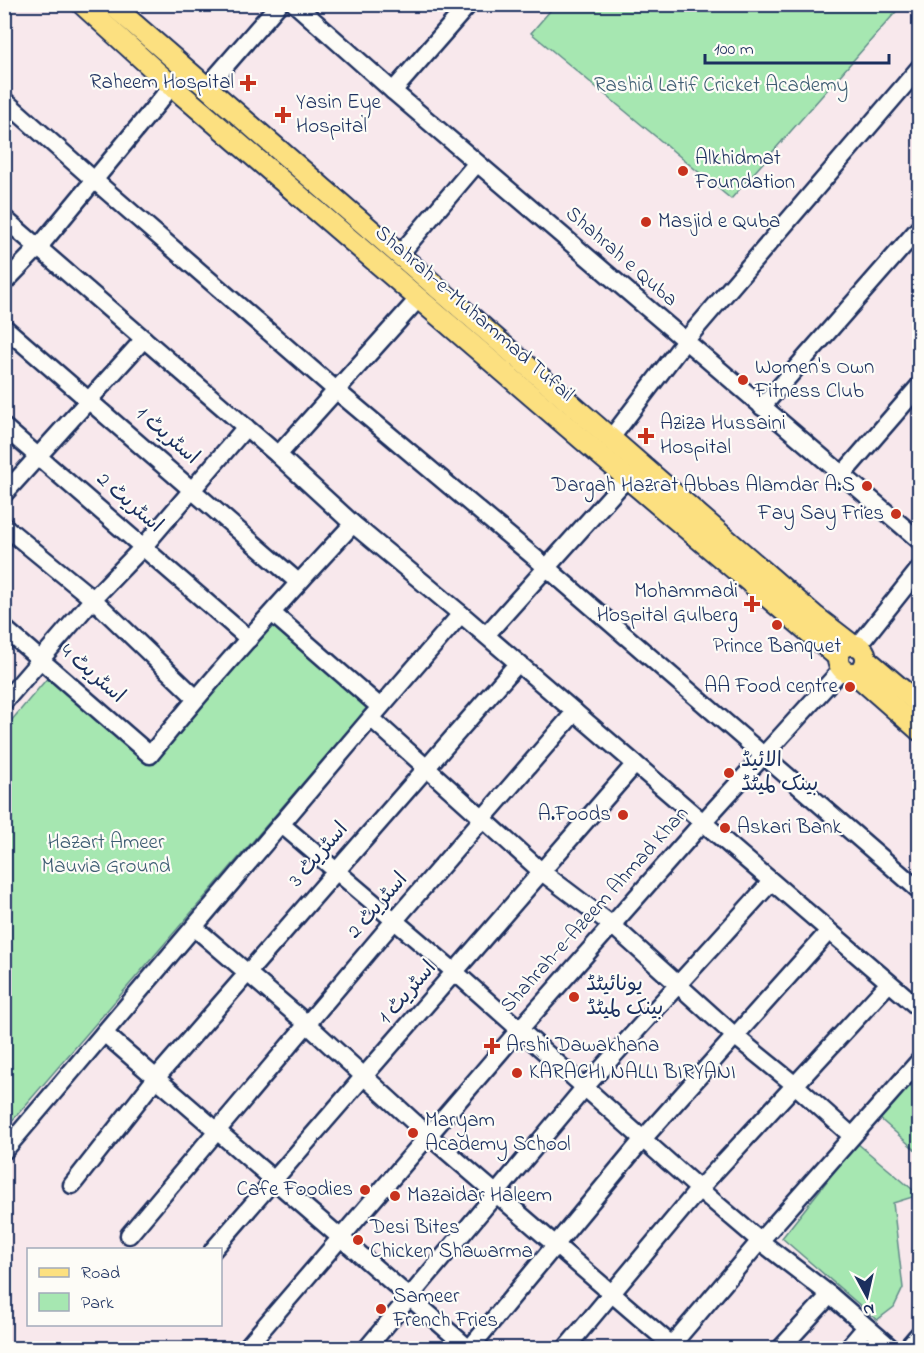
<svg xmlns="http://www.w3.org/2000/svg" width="924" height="1353" viewBox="0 0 924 1353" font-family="'Indie Flower','Playpen Sans Arabic',sans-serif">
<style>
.green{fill:#a6e7b1;stroke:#608b88;stroke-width:1.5}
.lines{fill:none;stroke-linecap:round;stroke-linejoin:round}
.minor-casing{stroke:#1b2f5e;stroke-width:21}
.major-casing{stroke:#1b2f5e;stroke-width:24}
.minor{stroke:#fdfcf7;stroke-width:16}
.major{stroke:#fce080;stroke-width:20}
.poi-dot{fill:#c8321e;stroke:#fdfcf7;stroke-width:2}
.labels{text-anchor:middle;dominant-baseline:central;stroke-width:4.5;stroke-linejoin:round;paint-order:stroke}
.poi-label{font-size:21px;fill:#1b2f5e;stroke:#fdfcf7;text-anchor:start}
.park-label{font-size:21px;fill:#3e5d73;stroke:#fdfcf7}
.street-label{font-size:21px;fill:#1b2f5e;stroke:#fdfcf7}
</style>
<rect width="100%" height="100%" fill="#f8e8ec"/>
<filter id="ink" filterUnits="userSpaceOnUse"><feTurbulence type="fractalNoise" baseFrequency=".0167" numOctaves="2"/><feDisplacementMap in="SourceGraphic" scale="12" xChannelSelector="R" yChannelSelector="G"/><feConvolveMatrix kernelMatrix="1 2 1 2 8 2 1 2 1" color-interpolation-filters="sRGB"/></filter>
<g filter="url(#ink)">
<g class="green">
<path d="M 556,4 L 902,4 L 902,5 L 731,199 L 531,33 Z"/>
<path d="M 275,622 L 370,705 L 5,1129 L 5,728 L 50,675 L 153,761 Z"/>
<path d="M 919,1072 L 919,1153 L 878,1117 Z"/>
<path d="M 857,1143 L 919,1195 L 893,1203 L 903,1288 L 894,1307 L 877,1320 L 782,1238 Z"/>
</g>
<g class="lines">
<g class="minor-casing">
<g id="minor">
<path d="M 295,4 L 393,91 L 920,541"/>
<path d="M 206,88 L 279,4"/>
<path d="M 393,91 L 469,4"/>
<path d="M 4,100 L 94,180 L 337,391 L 546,567 L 920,891"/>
<path d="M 4,218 L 278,455 L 353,524 L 461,614 L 920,1009"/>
<path d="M 400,254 L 477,163"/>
<path d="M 4,283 L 38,248 L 172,86"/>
<path d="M 4,327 L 298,582"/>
<path d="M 762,407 L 920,227"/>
<path d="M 4,427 L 249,639"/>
<path d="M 611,438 L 685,341 L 920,67"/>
<path d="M 278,455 L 419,298"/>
<path d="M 842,475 L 920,385"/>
<path d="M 4,494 L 144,339"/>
<path d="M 4,526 L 93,599 L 196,698"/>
<path d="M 272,613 L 380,707"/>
<path d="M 4,628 L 150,755 C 214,675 283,599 353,524"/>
<path d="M 486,635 L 627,478"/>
<path d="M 858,646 L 920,568"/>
<path d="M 4,702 L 93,599 L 144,546 L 246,427"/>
<path d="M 371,718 L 542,872 L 612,925 L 736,1037 L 795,1085 L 852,1136"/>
<path d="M 281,824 L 456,973 L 699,1189 L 760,1241 L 830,1295 L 891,1348"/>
<path d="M 194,927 L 307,1024 L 428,1135 L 675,1348"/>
<path d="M 104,1033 L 468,1348"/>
<path d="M 4,1151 L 371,718 L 461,614"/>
<path d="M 72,1185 L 156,1078 L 518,663"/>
<path d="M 129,1235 L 394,921 L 575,712"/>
<path d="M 213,1250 L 635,764"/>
<path d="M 246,1348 L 519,1030 L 703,822 L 842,669"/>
<path d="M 367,1348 L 585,1087 L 771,882"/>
<path d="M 470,1348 L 643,1139 L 829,931"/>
<path d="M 566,1348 L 699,1189 L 889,983"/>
<path d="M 669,1348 L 760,1241 L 920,1060"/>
<path d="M 781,1348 L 830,1295"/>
<path d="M 848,1348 L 866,1327"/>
<path d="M 907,1348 L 920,1333"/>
</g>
</g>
<g class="major-casing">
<g id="major">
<path d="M 82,4 L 172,86 L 627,478 L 837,656"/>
<path d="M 111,4 L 816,617 L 851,644"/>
<circle cx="852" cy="659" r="14"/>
<path d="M 866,659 L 920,705"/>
<path d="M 854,673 L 920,731"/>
</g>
</g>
<use href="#minor" class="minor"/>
<use href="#major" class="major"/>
</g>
</g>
<g class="poi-dot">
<path d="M245 74h6v6h6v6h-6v6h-6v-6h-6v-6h6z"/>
<path d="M280 106h6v6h6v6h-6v6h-6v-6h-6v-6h6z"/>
<circle cx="683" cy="171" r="6"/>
<circle cx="646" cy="222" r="6"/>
<circle cx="743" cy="380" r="6"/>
<path d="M643 427h6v6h6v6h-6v6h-6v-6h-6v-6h6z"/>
<circle cx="867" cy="486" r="6"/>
<circle cx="896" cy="514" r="6"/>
<path d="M749 595h6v6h6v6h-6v6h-6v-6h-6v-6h6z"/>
<circle cx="777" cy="625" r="6"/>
<circle cx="850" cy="687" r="6"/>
<circle cx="729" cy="773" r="6"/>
<circle cx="623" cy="815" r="6"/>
<circle cx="725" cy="828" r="6"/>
<circle cx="574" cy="997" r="6"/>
<path d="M489 1037h6v6h6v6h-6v6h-6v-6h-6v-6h6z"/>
<circle cx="517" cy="1073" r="6"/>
<circle cx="413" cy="1133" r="6"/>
<circle cx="365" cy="1190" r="6"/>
<circle cx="395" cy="1196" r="6"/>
<circle cx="358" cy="1240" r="6"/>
<circle cx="381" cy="1309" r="6"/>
</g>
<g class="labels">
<g class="poi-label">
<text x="234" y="83" text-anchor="end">Raheem Hospital</text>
<text x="296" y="103">Yasin Eye<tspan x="296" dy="24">Hospital</tspan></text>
<text x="695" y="159">Alkhidmat<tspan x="695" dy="24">Foundation</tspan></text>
<text x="658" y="222">Masjid e Quba</text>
<text x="755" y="368">Women's Own<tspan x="755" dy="24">Fitness Club</tspan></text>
<text x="660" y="424">Aziza Hussaini<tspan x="660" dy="24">Hospital</tspan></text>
<text x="855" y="486" text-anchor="end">Dargah Hazrat Abbas Alamdar A.S</text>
<text x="884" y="514" text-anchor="end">Fay Say Fries</text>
<text x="738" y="592" text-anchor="end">Mohammadi<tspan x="738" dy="24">Hospital Gulberg</tspan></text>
<text x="777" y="647" text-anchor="middle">Prince Banquet</text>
<text x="838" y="687" text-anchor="end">AA Food centre</text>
<text x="741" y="761">الائیڈ<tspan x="741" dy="24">بینک لمیٹڈ</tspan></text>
<text x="611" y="815" text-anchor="end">A.Foods</text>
<text x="737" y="828">Askari Bank</text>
<text x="586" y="985">یونائیٹڈ<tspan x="586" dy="24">بینک لمیٹڈ</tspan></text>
<text x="506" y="1046">Arshi Dawakhana</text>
<text x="529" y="1073">KARACHI NALLI BIRYANI</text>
<text x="425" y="1121">Maryam<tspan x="425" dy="24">Academy School</tspan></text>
<text x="353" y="1190" text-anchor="end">Cafe Foodies</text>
<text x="407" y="1196">Mazaidar Haleem</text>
<text x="370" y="1228">Desi Bites<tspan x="370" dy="24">Chicken Shawarma</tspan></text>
<text x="393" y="1297">Sameer<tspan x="393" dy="24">French Fries</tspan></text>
</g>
<g class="park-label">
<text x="721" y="86">Rashid Latif Cricket Academy</text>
<text x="106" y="843">Hazart Ameer<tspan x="106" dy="24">Mauvia Ground</tspan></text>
</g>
<g class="street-label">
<text transform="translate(621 257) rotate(41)">Shahrah e Quba</text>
<text transform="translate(474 314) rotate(41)">Shahrah-e-Muhammad Tufail</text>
<text transform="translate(167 436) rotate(41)">اسٹریٹ 1</text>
<text transform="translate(129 503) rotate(41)">اسٹریٹ 2</text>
<text transform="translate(92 674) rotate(41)">اسٹریٹ 4</text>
<text transform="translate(319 855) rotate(-49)">اسٹریٹ 3</text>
<text transform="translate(378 906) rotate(-49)">اسٹریٹ 2</text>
<text transform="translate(595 910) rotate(-48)">Shahrah-e-Azeem Ahmad Khan</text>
<text transform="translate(408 993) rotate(-49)">اسٹریٹ 1</text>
</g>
</g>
<rect width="924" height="1353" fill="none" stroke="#fdfcf7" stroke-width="24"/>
<rect x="12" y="12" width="900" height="1329" fill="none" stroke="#1b2f5e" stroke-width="2" filter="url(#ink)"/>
<rect x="27" y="1248" width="195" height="78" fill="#fdfcf7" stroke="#a3aaba" stroke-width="1.5"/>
<rect x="39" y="1268" width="30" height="9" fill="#fce080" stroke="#a3aaba" stroke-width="1.5"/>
<text x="81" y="1278" font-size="18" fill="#1b2f5e">Road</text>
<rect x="39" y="1293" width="30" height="18" fill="#a6e7b1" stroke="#a3aaba" stroke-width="1.5"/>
<text x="81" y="1308" font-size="18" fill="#1b2f5e">Park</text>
<g transform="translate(867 1296) rotate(172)" stroke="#fdfcf7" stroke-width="4.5" paint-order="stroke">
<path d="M0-4.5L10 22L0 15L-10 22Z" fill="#1b2f5e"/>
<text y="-9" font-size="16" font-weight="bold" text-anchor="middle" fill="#1b2f5e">N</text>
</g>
<path d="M705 54v9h184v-9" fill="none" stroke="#1b2f5e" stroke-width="3"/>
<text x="714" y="54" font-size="18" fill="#1b2f5e" stroke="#fdfcf7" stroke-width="4.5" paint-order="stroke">100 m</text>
</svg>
